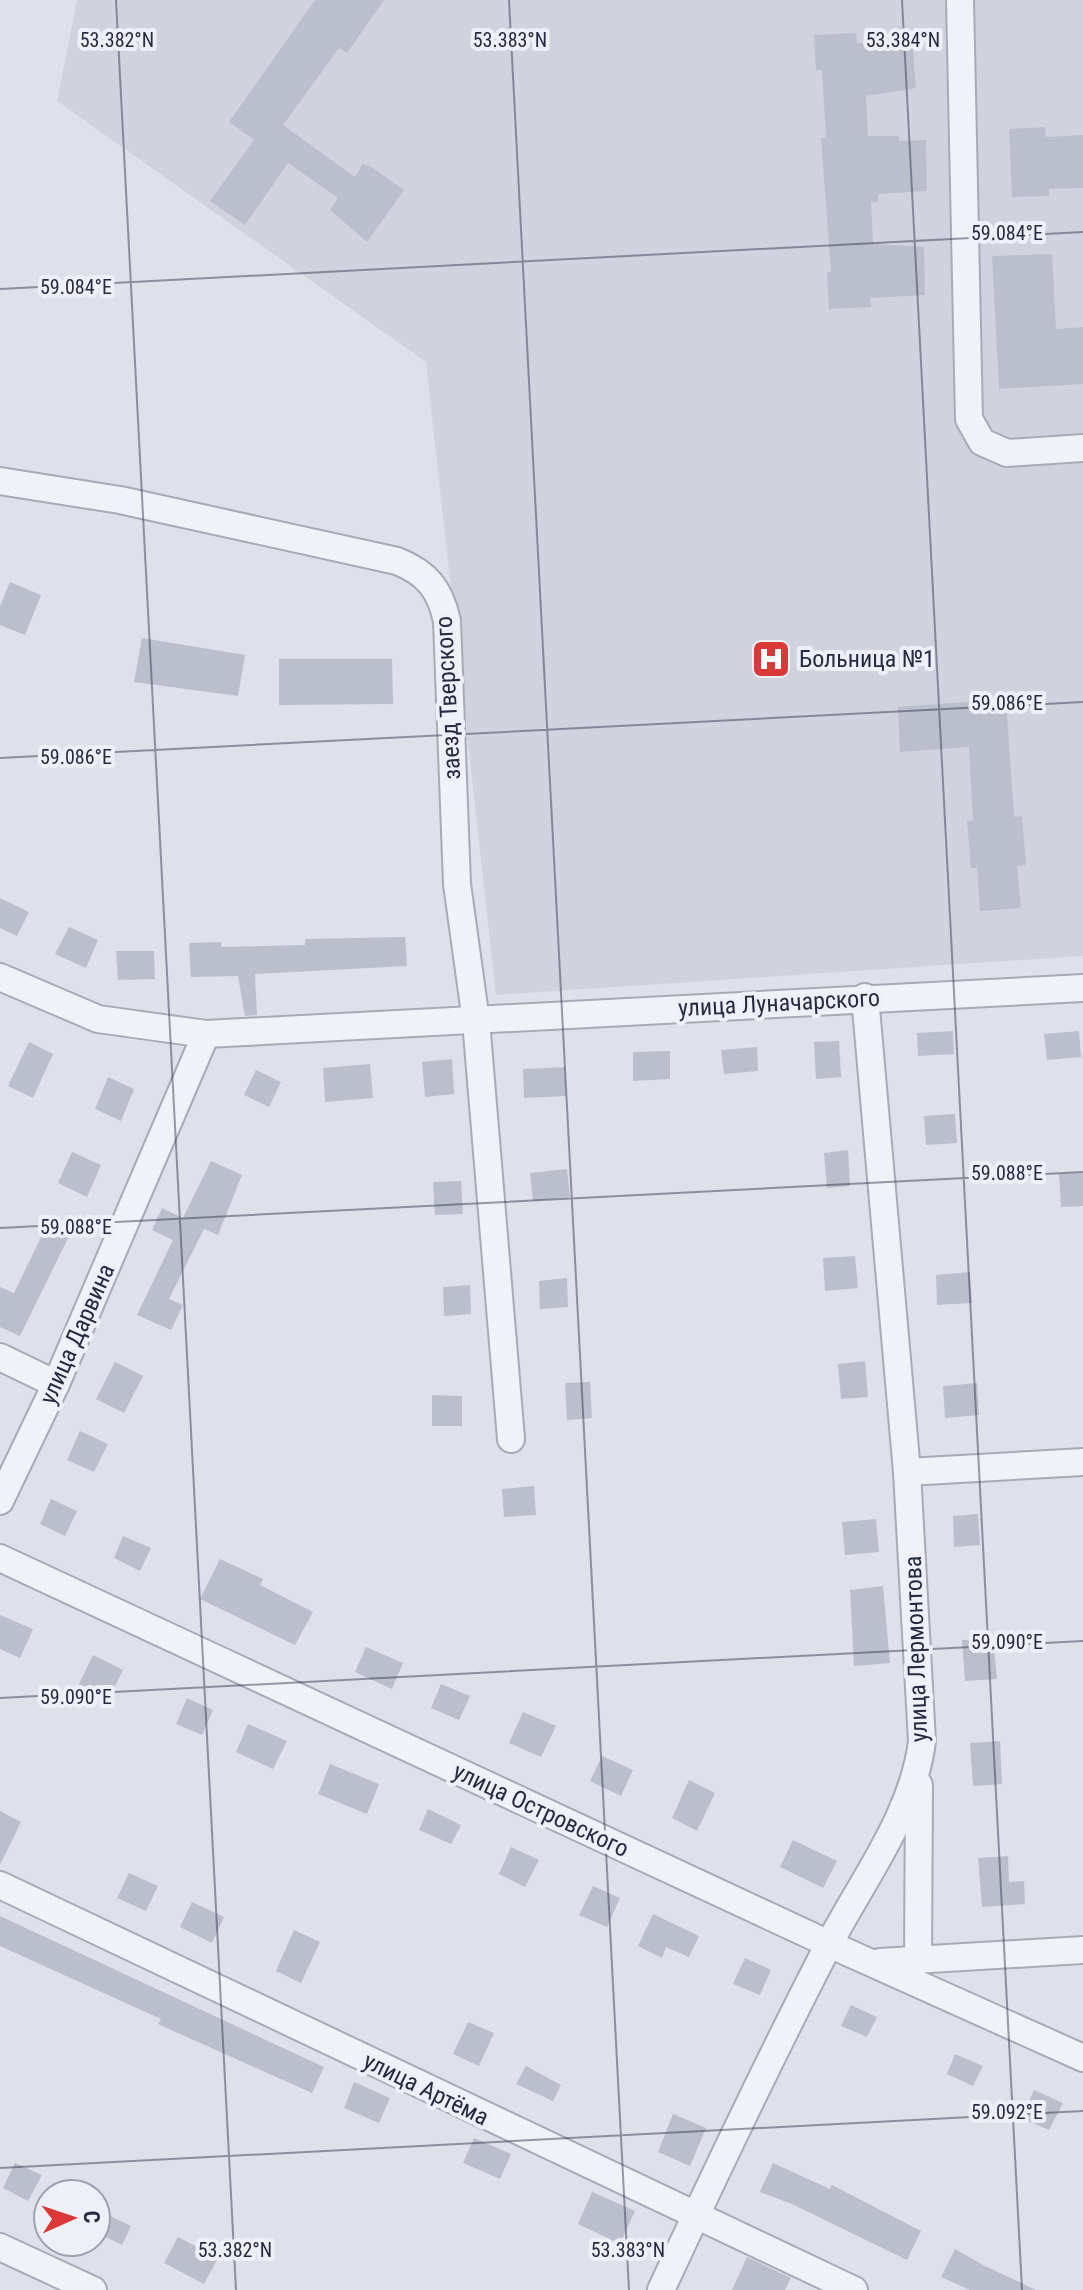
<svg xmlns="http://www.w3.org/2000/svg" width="1083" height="2290" viewBox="0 0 1083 2290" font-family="'Roboto Condensed',sans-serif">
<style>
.built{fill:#d0d3de}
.building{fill:#bbbfcc}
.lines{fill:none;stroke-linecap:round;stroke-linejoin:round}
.minor-casing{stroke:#a7aab7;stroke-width:30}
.minor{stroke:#f1f2f7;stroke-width:26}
.ticks{fill:none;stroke:#262b42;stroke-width:2;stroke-opacity:0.45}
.labels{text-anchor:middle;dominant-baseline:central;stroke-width:8;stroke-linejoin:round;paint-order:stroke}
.poi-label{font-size:24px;fill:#262b42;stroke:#eef0f7;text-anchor:start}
.street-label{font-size:24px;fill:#262b42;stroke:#eef0f7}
.ticks-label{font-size:20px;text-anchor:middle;fill:#262b42;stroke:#eef0f7;stroke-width:8;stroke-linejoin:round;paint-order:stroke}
</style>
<rect width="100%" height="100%" fill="#dee1e9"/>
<path class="built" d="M 77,0 L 1083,0 L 1083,956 L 496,995 L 426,362 L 57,101 Z"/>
<g class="building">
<path d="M 315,0 L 384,0 L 347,53 L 339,48 L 283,125 L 355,177 L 363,164 L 370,166 L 404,190 L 367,242 L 330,210 L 338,198 L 288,163 L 245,225 L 210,201 L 254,140 L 229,122 Z"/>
<path d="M 856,33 L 857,43 L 912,42 L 916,88 L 866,96 L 868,136 L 899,136 L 899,141 L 926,140 L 927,191 L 878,194 L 878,202 L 871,202 L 873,244 L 924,247 L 925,295 L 870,298 L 871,307 L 829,309 L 827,272 L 831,272 L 821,138 L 826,138 L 822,70 L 816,70 L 814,35 Z"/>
<path d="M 1045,127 L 1046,137 L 1083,135 L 1083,188 L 1049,189 L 1049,196 L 1012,197 L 1009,129 Z"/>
<path d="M 1052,254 L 1056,329 L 1083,327 L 1083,384 L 999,389 L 992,256 Z"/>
<path d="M 10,582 L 41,595 L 25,635 L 0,625 L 0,606 Z"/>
<path d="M 142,638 L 245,655 L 238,696 L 134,682 Z"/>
<path d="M 279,659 L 392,659 L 393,704 L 279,705 Z"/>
<path d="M 1006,699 L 1014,817 L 1022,816 L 1026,865 L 1017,866 L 1021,908 L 980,911 L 977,868 L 971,868 L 967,821 L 973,820 L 969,747 L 900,752 L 898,707 Z"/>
<path d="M 0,898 L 29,912 L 17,936 L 0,928 Z"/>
<path d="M 69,927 L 98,940 L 86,968 L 55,954 Z"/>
<path d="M 405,937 L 407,966 L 255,974 L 257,1015 L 245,1016 L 238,976 L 191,977 L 189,943 L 221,942 L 221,947 L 305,945 L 305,939 Z"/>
<path d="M 116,951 L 154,951 L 155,979 L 118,980 Z"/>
<path d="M 953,1031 L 954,1054 L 918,1056 L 917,1033 Z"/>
<path d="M 1079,1031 L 1081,1057 L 1047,1060 L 1044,1034 Z"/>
<path d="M 839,1041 L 841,1077 L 816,1079 L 814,1042 Z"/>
<path d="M 29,1042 L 53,1054 L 33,1098 L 8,1086 Z"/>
<path d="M 757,1047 L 758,1071 L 724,1074 L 721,1050 Z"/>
<path d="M 670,1051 L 670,1079 L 633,1081 L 633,1052 Z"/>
<path d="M 452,1059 L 454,1094 L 425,1097 L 422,1062 Z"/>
<path d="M 370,1064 L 373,1098 L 325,1102 L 323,1068 Z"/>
<path d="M 565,1067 L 566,1096 L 524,1098 L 523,1069 Z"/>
<path d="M 256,1070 L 281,1082 L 269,1107 L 244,1095 Z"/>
<path d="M 108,1077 L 134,1089 L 121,1121 L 95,1109 Z"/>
<path d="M 955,1114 L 957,1143 L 926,1145 L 924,1116 Z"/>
<path d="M 848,1150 L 850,1186 L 827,1188 L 824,1153 Z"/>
<path d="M 72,1152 L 101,1165 L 87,1197 L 58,1183 Z"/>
<path d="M 211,1161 L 242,1175 L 218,1235 L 204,1229 L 169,1299 L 183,1305 L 171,1330 L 137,1315 L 173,1240 L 152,1230 L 162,1208 L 183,1218 Z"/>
<path d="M 567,1169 L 570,1197 L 533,1201 L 530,1173 Z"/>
<path d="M 1083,1173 L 1083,1206 L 1061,1207 L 1059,1174 Z"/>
<path d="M 461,1181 L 463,1214 L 435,1215 L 433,1182 Z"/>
<path d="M 47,1225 L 69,1236 L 20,1336 L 0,1327 L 0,1287 L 14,1293 Z"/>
<path d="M 855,1256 L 858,1288 L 825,1291 L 823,1258 Z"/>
<path d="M 970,1272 L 972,1303 L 937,1305 L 936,1275 Z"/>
<path d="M 567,1278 L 568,1307 L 540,1309 L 539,1281 Z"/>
<path d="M 470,1285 L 471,1314 L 444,1316 L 443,1287 Z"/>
<path d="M 865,1361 L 868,1397 L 841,1399 L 838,1364 Z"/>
<path d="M 115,1362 L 143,1376 L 124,1413 L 96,1399 Z"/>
<path d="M 590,1382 L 592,1418 L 567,1420 L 565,1383 Z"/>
<path d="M 977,1383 L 979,1415 L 945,1418 L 943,1386 Z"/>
<path d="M 432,1395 L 462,1396 L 462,1426 L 432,1426 Z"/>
<path d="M 80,1431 L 108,1444 L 94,1472 L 67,1460 Z"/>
<path d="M 534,1486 L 536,1515 L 504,1517 L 502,1489 Z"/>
<path d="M 51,1499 L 77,1511 L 65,1536 L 40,1524 Z"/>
<path d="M 978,1514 L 980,1545 L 954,1547 L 953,1516 Z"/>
<path d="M 876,1519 L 879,1552 L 845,1555 L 842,1522 Z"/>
<path d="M 123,1536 L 151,1548 L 140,1571 L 114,1558 Z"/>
<path d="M 220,1559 L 263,1579 L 260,1585 L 313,1612 L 295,1645 L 200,1599 Z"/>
<path d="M 883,1586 L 890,1663 L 854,1666 L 850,1590 Z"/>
<path d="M 0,1615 L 33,1629 L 20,1658 L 0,1649 Z"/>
<path d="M 993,1639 L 997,1679 L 965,1681 L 962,1640 Z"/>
<path d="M 366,1647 L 403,1663 L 392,1689 L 355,1672 Z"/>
<path d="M 93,1655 L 123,1670 L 108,1701 L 78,1686 Z"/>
<path d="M 441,1684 L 470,1696 L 459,1720 L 431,1708 Z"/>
<path d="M 187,1698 L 213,1710 L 202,1735 L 176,1724 Z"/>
<path d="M 523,1712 L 556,1726 L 541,1757 L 509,1743 Z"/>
<path d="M 248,1724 L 287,1741 L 273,1769 L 236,1752 Z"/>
<path d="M 1000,1741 L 1002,1784 L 973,1786 L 970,1743 Z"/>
<path d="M 602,1756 L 633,1770 L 621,1796 L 590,1781 Z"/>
<path d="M 330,1764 L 379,1784 L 367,1814 L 318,1794 Z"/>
<path d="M 689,1780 L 715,1793 L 697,1831 L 672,1818 Z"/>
<path d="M 428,1809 L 461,1825 L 451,1844 L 419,1830 Z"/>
<path d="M 0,1811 L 21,1822 L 0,1865 Z"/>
<path d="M 793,1840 L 837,1861 L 823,1888 L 780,1867 Z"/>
<path d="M 511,1847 L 539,1860 L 525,1887 L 499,1874 Z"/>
<path d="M 1008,1856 L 1009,1882 L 1024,1881 L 1025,1904 L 982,1907 L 978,1858 Z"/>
<path d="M 129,1873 L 158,1886 L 146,1911 L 117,1898 Z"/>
<path d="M 593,1886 L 620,1898 L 607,1927 L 579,1915 Z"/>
<path d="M 192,1902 L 224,1917 L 212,1943 L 180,1927 Z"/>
<path d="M 653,1914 L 699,1936 L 689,1957 L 666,1947 L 662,1958 L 638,1946 Z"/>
<path d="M 0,1916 L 324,2067 L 312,2093 L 158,2024 L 161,2019 L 0,1946 Z"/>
<path d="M 294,1930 L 320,1942 L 301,1983 L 276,1971 Z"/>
<path d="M 745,1958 L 771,1970 L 760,1995 L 733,1984 Z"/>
<path d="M 851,2005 L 877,2017 L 867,2037 L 841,2026 Z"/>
<path d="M 468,2022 L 494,2033 L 479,2066 L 453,2054 Z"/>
<path d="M 955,2054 L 983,2066 L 973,2086 L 947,2074 Z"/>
<path d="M 526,2066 L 561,2085 L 553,2101 L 516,2084 Z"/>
<path d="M 354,2082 L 390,2098 L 379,2123 L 344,2108 Z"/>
<path d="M 1034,2090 L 1063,2103 L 1049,2130 L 1021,2118 Z"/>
<path d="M 673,2114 L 706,2128 L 690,2166 L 658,2152 Z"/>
<path d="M 474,2138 L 511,2154 L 500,2179 L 463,2163 Z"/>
<path d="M 15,2163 L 42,2175 L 28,2201 L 3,2188 Z"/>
<path d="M 773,2163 L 830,2189 L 832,2185 L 921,2231 L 907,2260 L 792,2204 L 760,2192 Z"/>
<path d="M 592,2192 L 635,2211 L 620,2244 L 578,2224 Z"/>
<path d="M 96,2209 L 131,2226 L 122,2245 L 96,2232 Z"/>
<path d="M 178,2237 L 218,2258 L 204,2284 L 164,2263 Z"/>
<path d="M 955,2249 L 985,2266 L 1036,2290 L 970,2290 L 941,2277 Z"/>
<path d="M 747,2257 L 791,2278 L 785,2290 L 732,2290 Z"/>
</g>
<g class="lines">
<g class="minor-casing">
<g id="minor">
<path d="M 960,0 L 969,419 L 982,442 L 1007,453 L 1083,448"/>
<path d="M 0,481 L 120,500 L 397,561 C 427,573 440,589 447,621 L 457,884 L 476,1021 L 511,1439"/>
<path d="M 0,977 L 98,1019 L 206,1034 L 1083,988"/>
<path d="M 0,1357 L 56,1384"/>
<path d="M 907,1472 L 1083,1462"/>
<path d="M 0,1501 L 56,1384 L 206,1034"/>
<path d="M 0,1558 L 829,1944 L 1083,2058"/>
<path d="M 0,1885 L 854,2290"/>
<path d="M 918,1960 L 919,1785"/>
<path d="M 880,1962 L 1083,1950"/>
<path d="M 0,2247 L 93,2290"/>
<path d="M 661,2290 C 715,2174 770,2058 829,1944 C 863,1879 913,1815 922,1741 L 907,1472 L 865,997"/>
</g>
</g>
<use href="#minor" class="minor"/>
</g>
<path class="ticks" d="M 116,0 L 236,2290M 509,0 L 629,2290M 902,0 L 1022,2290M 0,289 L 1083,232M 0,758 L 1083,702M 0,1228 L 1083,1172M 0,1698 L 1083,1641M 0,2168 L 1083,2111"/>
<defs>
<g id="hospital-square" transform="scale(2)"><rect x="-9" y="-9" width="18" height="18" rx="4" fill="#da3937" stroke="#eef0f7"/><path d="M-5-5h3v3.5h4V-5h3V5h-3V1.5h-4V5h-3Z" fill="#fff"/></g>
</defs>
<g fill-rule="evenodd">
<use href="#hospital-square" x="771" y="659"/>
</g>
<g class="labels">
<g class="poi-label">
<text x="799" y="659">Больница №1</text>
</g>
<g class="street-label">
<text transform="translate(448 698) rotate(-93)">заезд Тверского</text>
<text transform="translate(779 1003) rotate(-3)">улица Луначарского</text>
<text transform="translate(77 1334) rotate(-66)">улица Дарвина</text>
<text transform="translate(916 1649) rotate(-92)">улица Лермонтова</text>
<text transform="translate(541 1810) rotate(25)">улица Островского</text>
<text transform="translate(426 2089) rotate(26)">улица Артёма</text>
</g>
</g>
<g class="ticks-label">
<text x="117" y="47">53.382°N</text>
<text x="510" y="47">53.383°N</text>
<text x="903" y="47">53.384°N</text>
<text x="1007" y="240">59.084°E</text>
<text x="76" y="294">59.084°E</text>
<text x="1007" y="710">59.086°E</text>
<text x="76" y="764">59.086°E</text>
<text x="1007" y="1180">59.088°E</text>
<text x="76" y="1234">59.088°E</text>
<text x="1007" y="1649">59.090°E</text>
<text x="76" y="1704">59.090°E</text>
<text x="1007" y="2119">59.092°E</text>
<text x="235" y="2257">53.382°N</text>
<text x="628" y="2257">53.383°N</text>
</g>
<g transform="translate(72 2218) rotate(87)"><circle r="38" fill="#eef0f7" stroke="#9ea1af" stroke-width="2"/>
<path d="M0-6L14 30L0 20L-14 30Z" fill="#da3937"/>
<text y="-12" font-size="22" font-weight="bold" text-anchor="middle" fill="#262b42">С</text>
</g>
</svg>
